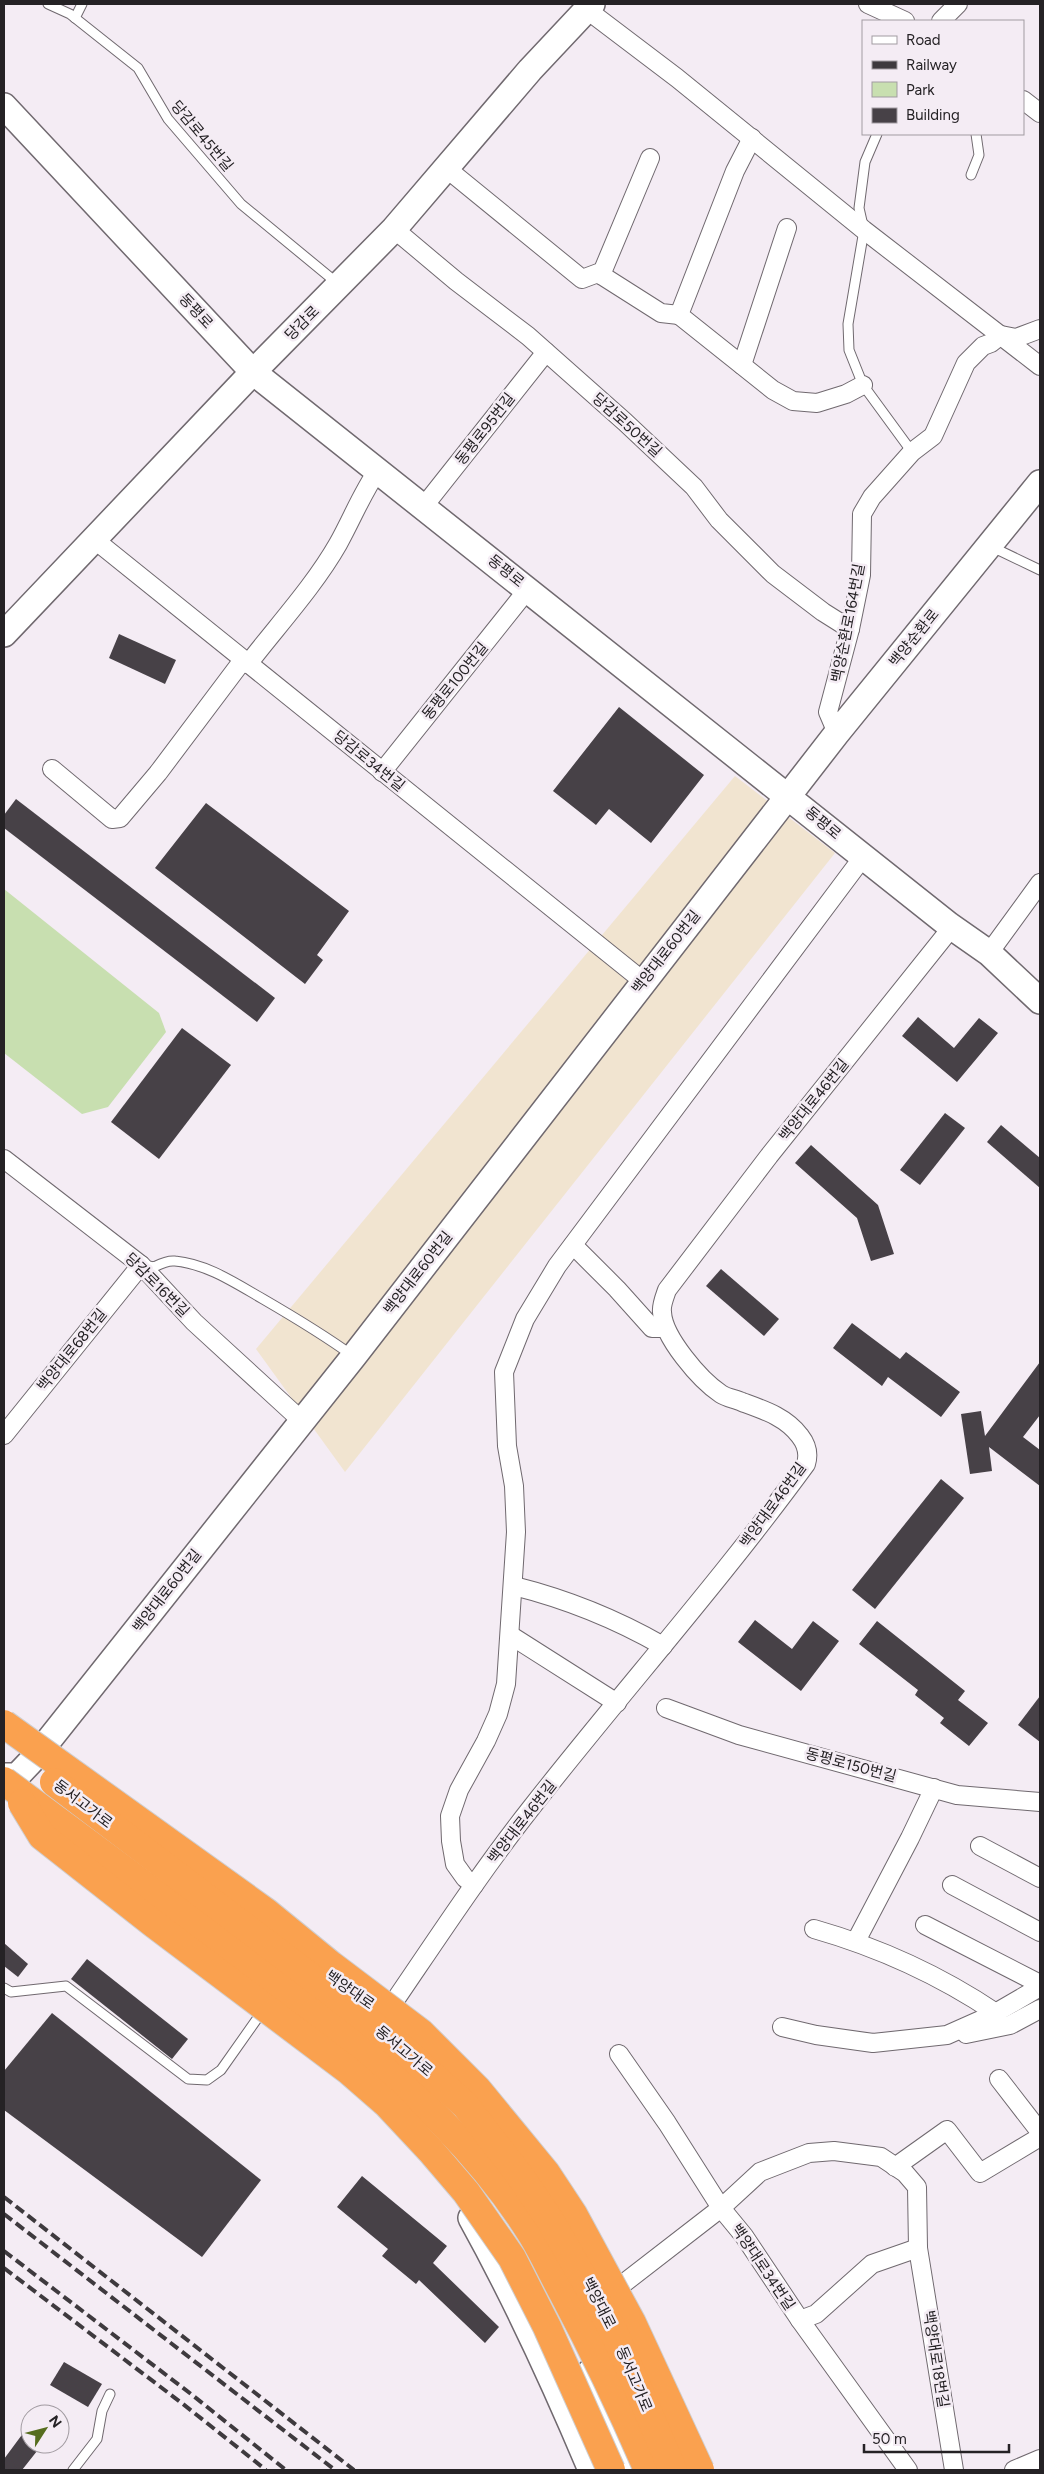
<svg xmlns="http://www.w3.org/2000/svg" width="1044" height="2474" viewBox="0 0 1044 2474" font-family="Figtree,'Noto Sans KR',sans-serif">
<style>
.commercial{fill:#f1e4d0}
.green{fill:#c8dfb0}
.building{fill:#474147}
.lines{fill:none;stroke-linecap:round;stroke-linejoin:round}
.lane-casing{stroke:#70696f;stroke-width:11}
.street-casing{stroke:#70696f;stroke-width:20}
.secondary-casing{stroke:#70696f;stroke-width:28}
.lane{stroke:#fff;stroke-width:9}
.street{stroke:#fff;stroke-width:18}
.secondary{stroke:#fff;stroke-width:25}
.rail{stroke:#3e3a3e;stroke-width:4;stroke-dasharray:10 5;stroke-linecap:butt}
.highway-bridge-casing{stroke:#cfcecf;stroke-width:30;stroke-linecap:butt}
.highway-bridge{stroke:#faa14f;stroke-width:28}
.labels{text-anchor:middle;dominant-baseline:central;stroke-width:5;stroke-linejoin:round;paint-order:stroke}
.street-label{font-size:15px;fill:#252225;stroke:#f4ecf4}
</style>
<rect width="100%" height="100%" fill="#f4ecf4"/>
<path class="commercial" d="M 735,776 L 835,853 L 345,1472 L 256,1349 Z"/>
<path class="green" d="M 4,889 L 159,1013 L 166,1032 L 108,1107 L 82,1114 L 4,1053 Z"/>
<g class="building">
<path d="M 119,634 L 176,660 L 165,684 L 109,658 Z"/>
<path d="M 619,707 L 704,775 L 651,843 L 609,809 L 596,825 L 553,791 Z"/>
<path d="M 16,799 L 275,998 L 257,1022 L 4,828 L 4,815 Z"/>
<path d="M 206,803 L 349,911 L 317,955 L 323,960 L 305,984 L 155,868 Z"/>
<path d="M 918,1017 L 954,1048 L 979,1018 L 998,1033 L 957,1082 L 902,1036 Z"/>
<path d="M 182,1028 L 231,1065 L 159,1159 L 111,1122 Z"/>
<path d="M 945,1113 L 965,1128 L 920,1185 L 900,1170 Z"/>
<path d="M 1001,1125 L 1040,1158 L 1040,1188 L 987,1142 Z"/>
<path d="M 811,1145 L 878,1205 L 894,1254 L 871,1261 L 857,1218 L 795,1163 Z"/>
<path d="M 721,1269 L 779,1319 L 764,1336 L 706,1286 Z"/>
<path d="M 852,1323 L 900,1359 L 906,1352 L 960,1392 L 941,1417 L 888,1377 L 882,1386 L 833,1348 Z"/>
<path d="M 1040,1362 L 1040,1415 L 1023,1437 L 1040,1450 L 1040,1486 L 989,1447 L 992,1471 L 970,1474 L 961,1414 L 981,1411 L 985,1436 Z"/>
<path d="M 941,1479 L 964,1498 L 875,1609 L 852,1590 Z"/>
<path d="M 755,1620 L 792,1649 L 813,1621 L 839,1641 L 801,1691 L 738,1642 Z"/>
<path d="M 877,1621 L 965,1691 L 958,1700 L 988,1723 L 969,1746 L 940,1723 L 944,1718 L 915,1695 L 918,1690 L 859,1644 Z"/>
<path d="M 1040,1696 L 1040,1742 L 1018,1725 Z"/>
<path d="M 4,1943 L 28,1964 L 18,1977 L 4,1966 Z"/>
<path d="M 87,1959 L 188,2039 L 172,2059 L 71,1979 Z"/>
<path d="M 52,2013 L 261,2180 L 202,2257 L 4,2110 L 4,2071 Z"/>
<path d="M 362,2176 L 447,2246 L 433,2263 L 499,2327 L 485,2343 L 419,2280 L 416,2284 L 382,2256 L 388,2249 L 337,2207 Z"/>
<path d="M 64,2362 L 102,2384 L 88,2407 L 50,2385 Z"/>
<path d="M 24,2432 L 30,2437 L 30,2444 L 41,2446 L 22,2470 L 4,2470 L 4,2459 Z"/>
</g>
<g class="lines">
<g class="lane-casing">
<g id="lane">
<path d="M 48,4 L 70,14 L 138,68 L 168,119 L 241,204 L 337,283"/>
<path d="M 75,18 L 82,4"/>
<path d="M 877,134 L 865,162 L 859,208 L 864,230 L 848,324 L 849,350 L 863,385 L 912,452"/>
<path d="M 971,175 L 979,155 L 976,134"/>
<path d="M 990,546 L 1040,570"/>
<path d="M 143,1265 L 154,1267 C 160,1264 167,1260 175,1261 C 207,1264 235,1283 263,1299 C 294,1317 324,1335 353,1356"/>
<path d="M 4,1988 L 11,1992 L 66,1986 L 188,2079 L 207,2080 L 221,2070 L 264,2009"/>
<path d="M 73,2470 L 97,2439 L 102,2411 L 110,2394"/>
</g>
</g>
<g class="street-casing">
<g id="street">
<path d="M 868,4 L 905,21"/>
<path d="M 586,9 L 677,78 L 864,230 L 1040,366"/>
<path d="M 941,21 L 958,4"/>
<path d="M 1023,100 L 1040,113"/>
<path d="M 752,138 L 735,171 L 679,315 L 773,390 L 793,401 L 817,403 L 846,394 L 863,385"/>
<path d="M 446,168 L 582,279 L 598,273 L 661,313 L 679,315"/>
<path d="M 394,229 L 456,281 L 528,336 L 625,422 L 694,487 L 719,520 L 773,574 L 823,612 L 850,629"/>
<path d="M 601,275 L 650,158"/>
<path d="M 742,365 L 787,228"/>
<path d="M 424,506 L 546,352"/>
<path d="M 95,540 L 643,981"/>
<path d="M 248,664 C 278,625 314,586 338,544 C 352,519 362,493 378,470"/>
<path d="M 837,733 L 828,712 L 850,629 L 861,575 L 862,514 L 872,497 L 912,452 L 933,436 L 966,363 L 983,346 L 991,343 L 1001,335 L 1016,338 L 1040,329"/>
<path d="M 52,769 L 112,819 L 120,818 L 158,773 L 243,660"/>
<path d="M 382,772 L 528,589"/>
<path d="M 989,953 L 1040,883"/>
<path d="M 4,1159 L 141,1265 L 194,1322 L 302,1421"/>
<path d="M 573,1245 L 617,1289 L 652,1328 L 665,1328"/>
<path d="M 4,1435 L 141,1265"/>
<path d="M 514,1586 C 566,1599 616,1619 663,1646"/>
<path d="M 510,1635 L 617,1703"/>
<path d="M 666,1708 L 739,1735 L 957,1795 L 1040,1802"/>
<path d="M 980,1846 L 1040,1878"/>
<path d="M 474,1885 L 465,1878 L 455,1864 L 451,1841 L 450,1816 L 459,1790 L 486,1741 L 498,1714 L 506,1684 L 516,1532 L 514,1486 L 507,1446 L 504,1372 L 525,1319 L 557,1266 L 863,857"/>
<path d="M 952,1885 L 1040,1932"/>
<path d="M 925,1925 L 1040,1984"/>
<path d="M 814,1929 C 877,1947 941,1976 996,2013"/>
<path d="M 856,1941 L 910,1838 L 934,1788"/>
<path d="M 385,2015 C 433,1945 479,1874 531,1808 C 622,1692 719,1583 806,1464 C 809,1454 807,1445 800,1436 C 786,1417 764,1410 742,1402 C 736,1399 727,1398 721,1394 C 700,1380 663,1337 662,1312 C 661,1305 665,1296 667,1290 L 769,1156 L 952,927"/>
<path d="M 782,2027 L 816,2035 L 873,2043 L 947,2035 L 992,2015 L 1040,1987"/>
<path d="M 966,2034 L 1010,2025 L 1040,2009"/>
<path d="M 619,2054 L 667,2123 L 721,2208 L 744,2236 L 800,2320 L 816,2314 L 872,2264 L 918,2248"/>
<path d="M 999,2079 L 1040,2132"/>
<path d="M 895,2167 L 947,2130 L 980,2173 L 1040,2137"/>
<path d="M 606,2297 L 721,2208 L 760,2172 L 809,2153 L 834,2151 L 881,2157 L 905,2173 L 917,2187 L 918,2248 L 954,2470"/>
<path d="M 800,2320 L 908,2470"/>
<path d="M 1014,2470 L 1040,2459"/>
</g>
</g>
<g class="secondary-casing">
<g id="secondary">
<path d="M 4,106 L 253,372 L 949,925 L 989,953 L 1040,1001"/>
<path d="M 4,634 L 253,372 L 394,229 L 530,70 L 592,4"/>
<path d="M 4,1776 L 17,1776 L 37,1755 L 354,1356 L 837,733 L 1040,483"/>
<path d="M 471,2218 C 517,2301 554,2382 591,2470"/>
<path d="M 590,2372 L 633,2470"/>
</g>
</g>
<use href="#lane" class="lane"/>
<use href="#street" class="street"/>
<use href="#secondary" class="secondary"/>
<g class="rail">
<path d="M 4,2197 L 354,2470"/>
<path d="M 4,2214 L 335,2470"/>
<path d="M 4,2251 L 191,2394 L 286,2470"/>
<path d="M 4,2268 L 183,2404 L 266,2470"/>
</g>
<g class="highway-bridge-casing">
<g id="highway-bridge">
<path d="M 4,1724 L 266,1912 L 331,1965 L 421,2033 L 477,2089 L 546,2173 L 573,2214 L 632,2323 L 700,2470"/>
<path d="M 4,1781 L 340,2030 C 411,2089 481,2153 531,2233 C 543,2252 552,2273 563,2293 C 594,2351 622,2410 648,2470"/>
<path d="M 54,1782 L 348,2005 L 402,2048 L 465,2105 L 518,2173 L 550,2220 L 613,2330 L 673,2470"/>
<path d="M 22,1803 L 42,1836 L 154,1924 L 348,2070 L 387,2104 L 431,2151 L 466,2192 L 512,2258 L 547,2327 L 611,2470"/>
</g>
</g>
<use href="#highway-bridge" class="highway-bridge"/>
</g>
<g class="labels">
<g class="street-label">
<text transform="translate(202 136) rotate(50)">당감로45번길</text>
<text transform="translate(196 311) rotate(47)">동평로</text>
<text transform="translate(302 323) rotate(-45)">당감로</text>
<text transform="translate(627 425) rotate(42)">당감로50번길</text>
<text transform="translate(485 429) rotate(-52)">동평로95번길</text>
<text transform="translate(506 571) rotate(39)">동평로</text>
<text transform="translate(848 623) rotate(-79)">백양순환로164번길</text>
<text transform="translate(914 638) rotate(-51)">백양순환로</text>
<text transform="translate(455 681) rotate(-51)">동평로100번길</text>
<text transform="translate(369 761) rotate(39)">당감로34번길</text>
<text transform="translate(823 823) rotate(40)">동평로</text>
<text transform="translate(666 952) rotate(-52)">백양대로60번길</text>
<text transform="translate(814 1100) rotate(-51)">백양대로46번길</text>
<text transform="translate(418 1273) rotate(-52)">백양대로60번길</text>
<text transform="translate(157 1285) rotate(45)">당감로16번길</text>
<text transform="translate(72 1350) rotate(-51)">백양대로68번길</text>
<text transform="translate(773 1505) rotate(-54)">백양대로46번길</text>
<text transform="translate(167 1591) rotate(-52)">백양대로60번길</text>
<text transform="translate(851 1765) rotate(15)">동평로150번길</text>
<text transform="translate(83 1804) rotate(37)">동서고가로</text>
<text transform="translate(522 1822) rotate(-52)">백양대로46번길</text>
<text transform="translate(350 1990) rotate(35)">백양대로</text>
<text transform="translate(404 2051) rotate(40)">동서고가로</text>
<text transform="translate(763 2267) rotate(56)">백양대로34번길</text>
<text transform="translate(599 2303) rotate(63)">백양대로</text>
<text transform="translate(936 2359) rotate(81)">백양대로18번길</text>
<text transform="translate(634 2379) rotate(67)">동서고가로</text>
</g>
</g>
<rect width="1044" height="2474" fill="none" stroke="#252225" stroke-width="10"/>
<rect x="862" y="20" width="162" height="115" fill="#f4ecf4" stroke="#a19ba1"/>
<rect x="872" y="36" width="25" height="8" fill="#ffffff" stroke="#a19ba1"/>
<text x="906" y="45" font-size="15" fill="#252225">Road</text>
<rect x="872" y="61" width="25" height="8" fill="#3e3a3e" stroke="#a19ba1"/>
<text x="906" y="70" font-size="15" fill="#252225">Railway</text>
<rect x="872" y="82" width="25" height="15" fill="#c8dfb0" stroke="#a19ba1"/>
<text x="906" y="95" font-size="15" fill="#252225">Park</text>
<rect x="872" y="108" width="25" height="15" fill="#474147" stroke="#a19ba1"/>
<text x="906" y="120" font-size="15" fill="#252225">Building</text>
<g transform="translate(45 2429) rotate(54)"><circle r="24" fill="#f4ecf4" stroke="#a19ba1"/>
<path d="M0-4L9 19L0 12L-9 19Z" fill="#566d1e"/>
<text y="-8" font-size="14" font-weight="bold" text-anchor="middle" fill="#252225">N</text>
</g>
<path d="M864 2444v8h145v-8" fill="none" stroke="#252225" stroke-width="2.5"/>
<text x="872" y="2444" font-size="15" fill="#252225" stroke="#f4ecf4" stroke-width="4" paint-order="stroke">50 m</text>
</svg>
